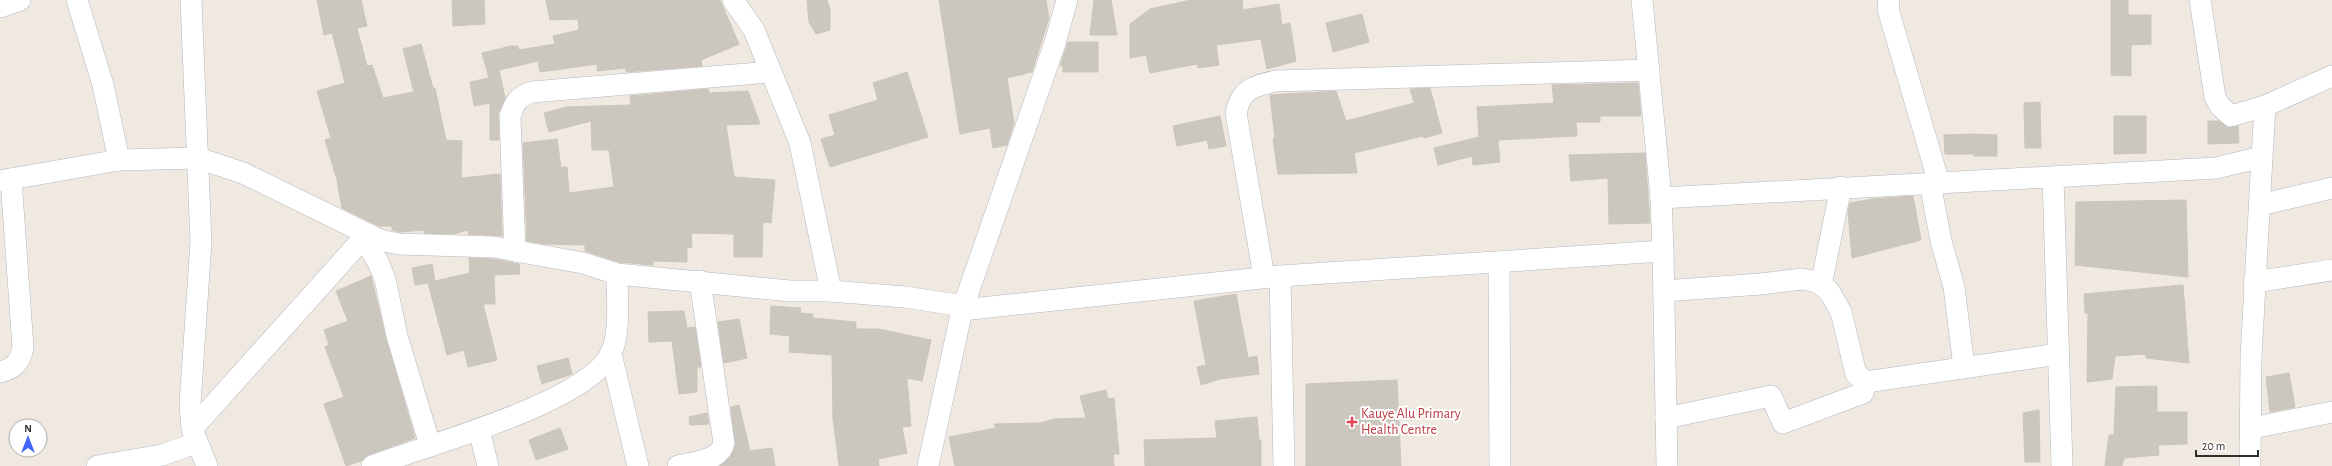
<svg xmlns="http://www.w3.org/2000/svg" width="2332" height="466" viewBox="0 0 2332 466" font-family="'Alegreya Sans',sans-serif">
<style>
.building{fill:#cbc7bf;stroke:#cbc5ba}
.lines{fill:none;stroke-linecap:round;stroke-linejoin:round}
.minor-casing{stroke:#b4b7c1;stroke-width:22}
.minor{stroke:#fff;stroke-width:21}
.health-dot{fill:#e0444e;stroke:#fff;stroke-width:1.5}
.labels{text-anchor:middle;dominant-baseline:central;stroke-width:4;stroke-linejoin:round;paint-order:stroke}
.health-label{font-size:14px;fill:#be3a42;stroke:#fff;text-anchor:start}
</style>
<rect width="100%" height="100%" fill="#efe9e1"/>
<g class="building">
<path d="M 317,0 L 361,0 L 367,26 L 357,28 L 367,66 L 372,65 L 383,98 L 414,92 L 403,49 L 421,44 L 433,88 L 435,88 L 446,140 L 462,141 L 461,178 L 500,174 L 502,236 L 468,234 L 468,230 L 454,234 L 424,233 L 424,230 L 400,232 L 392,230 L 392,226 L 379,226 L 342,208 L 337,180 L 325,140 L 331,138 L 317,91 L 345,83 L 332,33 L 324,35 Z"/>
<path d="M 452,0 L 484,0 L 485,24 L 453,26 Z"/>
<path d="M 546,0 L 720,0 L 739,44 L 701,60 L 702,66 L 626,72 L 626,68 L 597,71 L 597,64 L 540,72 L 538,61 L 499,70 L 505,98 L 498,114 L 499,140 L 490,140 L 490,103 L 474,106 L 470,82 L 489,78 L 482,53 L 511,46 L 518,46 L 519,50 L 555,44 L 553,36 L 579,30 L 578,19 L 550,20 Z"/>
<path d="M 807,0 L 827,0 L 830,9 L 830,30 L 816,34 L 809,22 Z"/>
<path d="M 939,0 L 1046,0 L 1049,18 L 1032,72 L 1007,78 L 1014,123 L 1007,145 L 993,148 L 990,128 L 960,134 Z"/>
<path d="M 1094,0 L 1111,0 L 1117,35 L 1090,35 Z"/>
<path d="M 1191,0 L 1242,0 L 1243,10 L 1279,4 L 1282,25 L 1290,23 L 1296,61 L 1267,69 L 1261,39 L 1216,45 L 1219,65 L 1198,68 L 1197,64 L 1150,73 L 1146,55 L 1130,58 L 1130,24 L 1150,9 Z"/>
<path d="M 2111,0 L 2128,0 L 2128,15 L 2151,15 L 2151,44 L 2131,45 L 2131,76 L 2111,75 Z"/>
<path d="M 1362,14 L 1369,42 L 1333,52 L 1326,23 Z"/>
<path d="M 1068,42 L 1098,42 L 1098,72 L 1063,72 L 1063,66 L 1060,66 Z"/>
<path d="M 907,72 L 928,137 L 830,167 L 821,139 L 835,135 L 829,115 L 878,100 L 873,83 Z"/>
<path d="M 1638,83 L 1641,116 L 1600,116 L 1600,122 L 1576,122 L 1577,136 L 1498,140 L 1500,162 L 1473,165 L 1472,156 L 1438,165 L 1434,148 L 1479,137 L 1477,107 L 1554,103 L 1552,85 Z"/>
<path d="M 1430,88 L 1442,133 L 1424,138 L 1423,136 L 1354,153 L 1357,173 L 1278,174 L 1273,138 L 1275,138 L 1270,95 L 1336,91 L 1346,121 L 1414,103 L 1410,89 Z"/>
<path d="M 708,89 L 709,93 L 748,91 L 760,124 L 726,125 L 734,177 L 775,180 L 771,223 L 763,222 L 762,257 L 734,257 L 734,234 L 691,233 L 692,247 L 687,248 L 687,262 L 653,261 L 653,265 L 619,262 L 585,251 L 585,245 L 545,244 L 527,241 L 523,143 L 557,139 L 561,167 L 567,167 L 569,193 L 614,187 L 609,150 L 592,150 L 591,121 L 549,132 L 544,113 L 567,107 L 631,105 L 630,96 Z"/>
<path d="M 2040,102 L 2041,148 L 2025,148 L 2024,103 Z"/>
<path d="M 1220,116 L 1226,146 L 1209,149 L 1207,140 L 1177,146 L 1173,126 Z"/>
<path d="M 2114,116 L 2146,116 L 2146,153 L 2114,154 Z"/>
<path d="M 2208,121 L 2219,121 L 2229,128 L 2238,126 L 2239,143 L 2208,144 Z"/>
<path d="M 1973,134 L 1997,135 L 1997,156 L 1974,156 L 1974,154 L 1945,154 L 1944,135 Z"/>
<path d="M 1645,153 L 1650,223 L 1609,224 L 1608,178 L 1571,181 L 1569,155 Z"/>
<path d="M 1913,196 L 1921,240 L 1852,258 L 1848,212 L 1850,203 L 1872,199 Z"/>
<path d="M 2186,200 L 2188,277 L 2075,265 L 2076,202 Z"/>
<path d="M 469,258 L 493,259 L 519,264 L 520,274 L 494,275 L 495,304 L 483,304 L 497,360 L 468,367 L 464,350 L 447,355 L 428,283 L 415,285 L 412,268 L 432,264 L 435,281 L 470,273 Z"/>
<path d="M 371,276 L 386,339 L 415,438 L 368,455 L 361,461 L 346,466 L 324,404 L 344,397 L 325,347 L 329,345 L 324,330 L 348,321 L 336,291 Z"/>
<path d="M 2183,285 L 2189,363 L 2146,358 L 2146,354 L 2115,356 L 2112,379 L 2087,382 L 2088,313 L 2085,313 L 2084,294 Z"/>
<path d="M 1236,294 L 1248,358 L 1257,356 L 1259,374 L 1220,379 L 1201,385 L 1197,367 L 1206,365 L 1194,301 Z"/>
<path d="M 771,306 L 801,308 L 800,313 L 813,314 L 813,318 L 856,322 L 856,329 L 878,329 L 931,340 L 922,381 L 907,378 L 911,426 L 902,427 L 907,453 L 878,459 L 879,466 L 839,466 L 833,419 L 832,355 L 789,352 L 790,336 L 770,334 Z"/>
<path d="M 684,311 L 687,328 L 695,327 L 701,367 L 697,367 L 697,392 L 679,394 L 672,341 L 649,342 L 648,312 Z"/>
<path d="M 739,319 L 747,358 L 724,363 L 718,322 Z"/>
<path d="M 568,358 L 572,374 L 542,384 L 537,366 Z"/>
<path d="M 2289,373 L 2295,407 L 2270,412 L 2266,377 Z"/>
<path d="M 1397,380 L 1401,466 L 1306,466 L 1306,384 Z"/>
<path d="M 2157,386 L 2157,412 L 2187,412 L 2187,444 L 2158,445 L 2159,455 L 2124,458 L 2122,466 L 2105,466 L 2109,435 L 2114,435 L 2116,387 Z"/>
<path d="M 1106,390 L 1108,399 L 1114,398 L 1119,454 L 1113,454 L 1114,466 L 955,466 L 949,437 L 996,428 L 994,424 L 1040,423 L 1055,419 L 1086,418 L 1080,396 Z"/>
<path d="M 739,405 L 750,451 L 772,448 L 775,466 L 720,466 L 730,457 L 735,448 L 731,407 Z"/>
<path d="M 2039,410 L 2040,462 L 2025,462 L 2023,413 Z"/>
<path d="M 707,413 L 709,424 L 690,425 L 689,417 Z"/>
<path d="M 1257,417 L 1259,440 L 1261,440 L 1261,466 L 1145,466 L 1144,440 L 1217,438 L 1215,421 Z"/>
<path d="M 560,428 L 568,449 L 536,460 L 529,440 Z"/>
</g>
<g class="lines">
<g class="minor-casing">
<g id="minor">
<path d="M 77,0 L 103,85 L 119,160"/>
<path d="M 191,0 L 201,242 L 190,404 L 192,429 L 207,466"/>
<path d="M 733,0 L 754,30 L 800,143 L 831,291"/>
<path d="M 1642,0 L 1661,198"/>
<path d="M 1889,0 L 1888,9 L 1939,183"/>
<path d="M 2200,0 L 2215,97 L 2220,106 L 2231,116 L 2265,106"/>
<path d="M 0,7 L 20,0"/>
<path d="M 2053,177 L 2062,466"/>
<path d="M 0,181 L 119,160 L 198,158 L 243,173 L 380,240 L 399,244 L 494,247 L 583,263 L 617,274 L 790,291 L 831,291 L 905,297 L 957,305 L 962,310 L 1280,276 L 1663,251 L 1661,198 L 2216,168 L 2262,157 L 2265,106 L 2332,76"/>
<path d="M 1930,183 L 1941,241 L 1954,287 L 1964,367"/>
<path d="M 2260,205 L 2332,188"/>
<path d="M 364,239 L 378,262 L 385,279 L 397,336 L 430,445"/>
<path d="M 515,251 L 510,117 C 514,103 518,97 532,92 L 771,72"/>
<path d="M 1663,251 L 1667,466"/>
<path d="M 1499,262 L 1500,466"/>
<path d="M 1280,276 L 1284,466"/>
<path d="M 1264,277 L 1236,113 C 1241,89 1253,86 1276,81 L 1649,70"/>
<path d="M 2254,282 L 2332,270"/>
<path d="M 1821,285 L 1841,187"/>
<path d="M 1664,291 L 1761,284 L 1802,279 L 1817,282 L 1829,291 L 1841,312 L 1856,374 L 1866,382 L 2059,354"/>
<path d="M 611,354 L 638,466"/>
<path d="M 0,372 C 14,369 20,362 23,348 L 11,179"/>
<path d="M 1666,418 L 1771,396 L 1783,423 L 1863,393 L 1866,382"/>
<path d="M 2252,428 L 2332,412"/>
<path d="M 192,429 L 367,234"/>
<path d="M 479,430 L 488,466"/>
<path d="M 97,466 L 162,455 L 196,443"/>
<path d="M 372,466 C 426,445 583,404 610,355 C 621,336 617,297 617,274"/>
<path d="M 678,466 C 694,462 720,461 724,443 L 700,281"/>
<path d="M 928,466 L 962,310 L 1055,43 L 1067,0"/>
<path d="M 2250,466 L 2251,358 L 2262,157"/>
</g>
</g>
<use href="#minor" class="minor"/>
</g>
<path class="health-dot" d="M1350 416h4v4h4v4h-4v4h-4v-4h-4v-4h4z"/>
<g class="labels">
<g class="health-label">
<text x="1361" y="414">Kauye Alu Primary<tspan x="1361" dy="16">Health Centre</tspan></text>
</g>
</g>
<g transform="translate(28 438)"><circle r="19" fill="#ffffff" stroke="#ababab"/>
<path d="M0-3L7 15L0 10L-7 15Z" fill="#4264fb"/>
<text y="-6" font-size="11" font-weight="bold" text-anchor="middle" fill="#2e2e2e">N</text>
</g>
<path d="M2196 450v6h62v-6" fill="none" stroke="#2e2e2e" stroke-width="2"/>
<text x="2202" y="450" font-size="12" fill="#2e2e2e" stroke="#ffffff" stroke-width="3" paint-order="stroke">20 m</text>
</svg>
